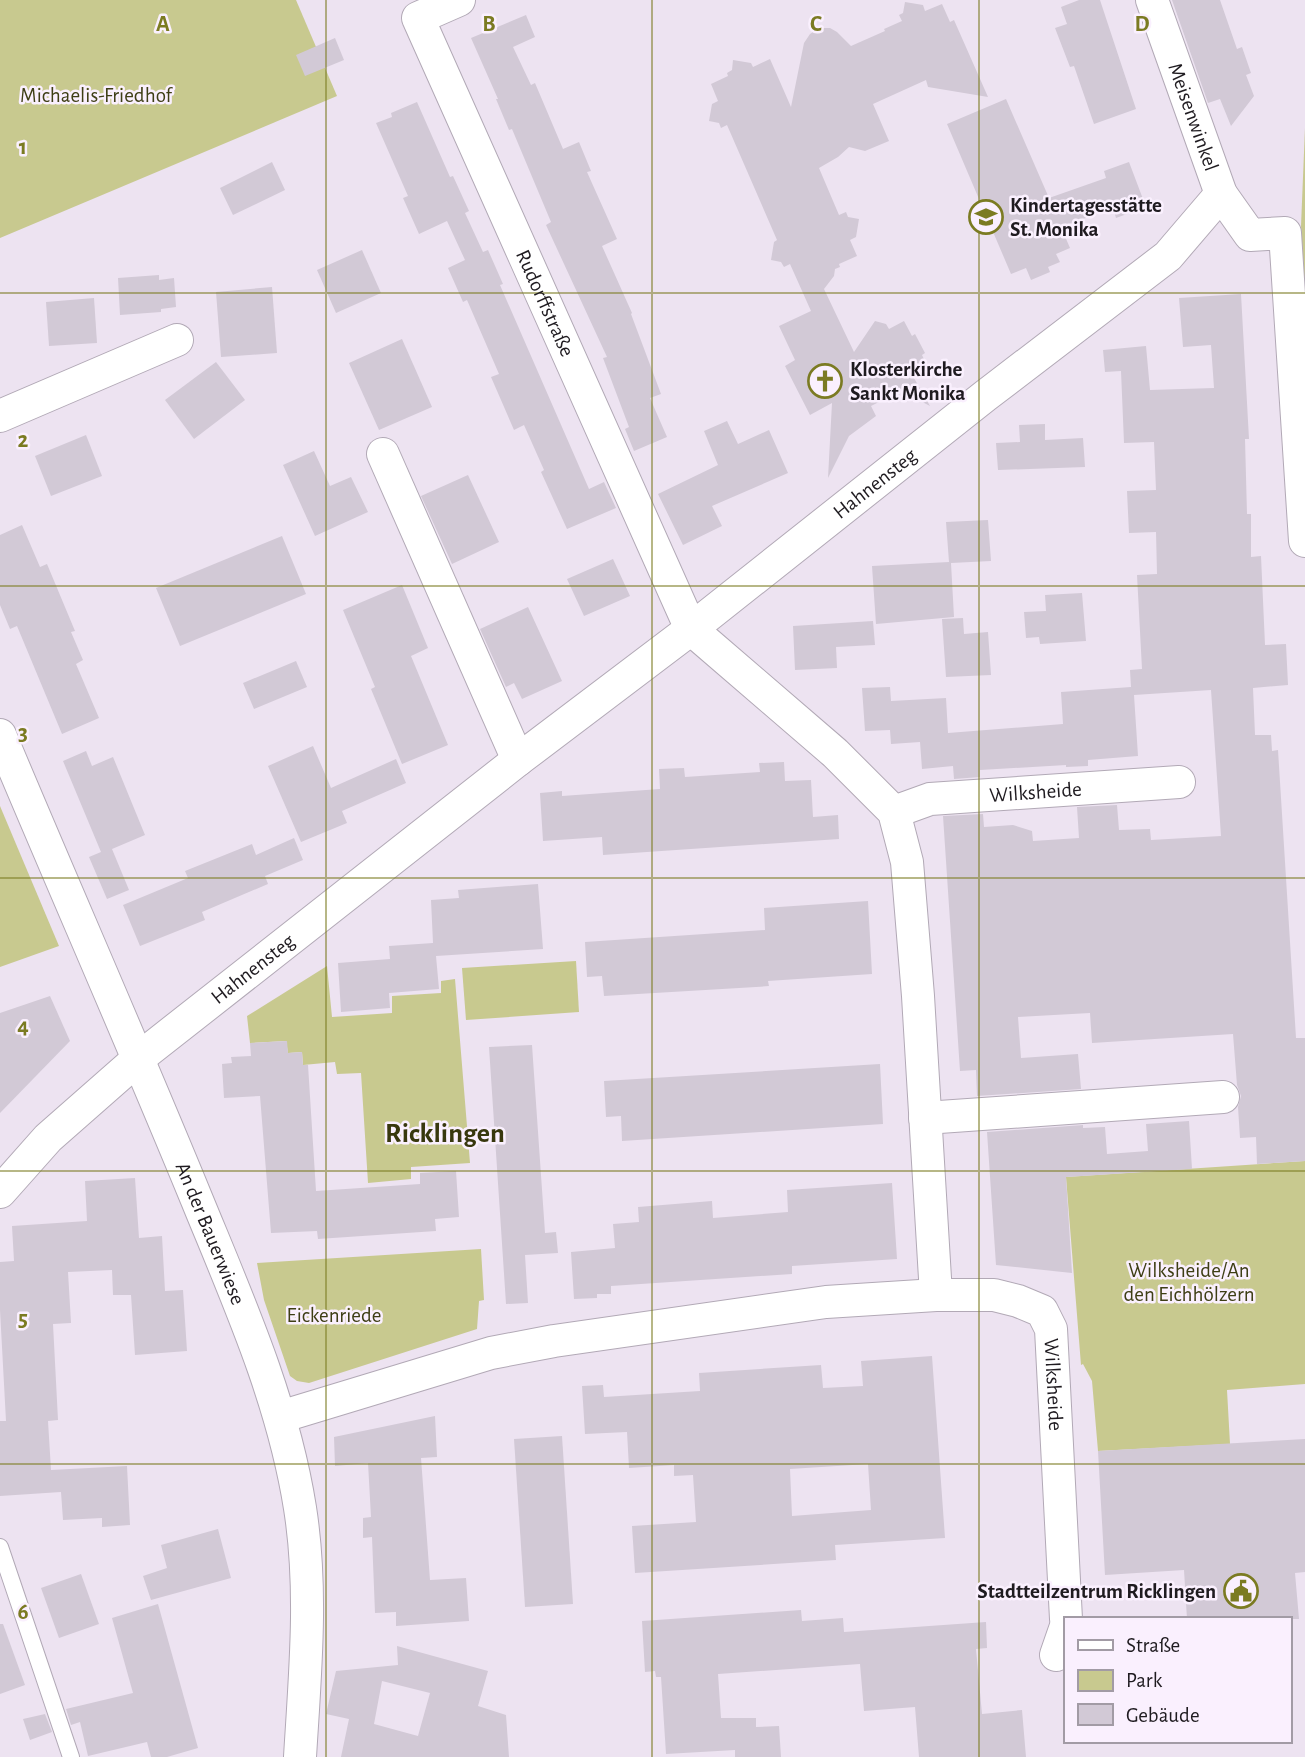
<svg xmlns="http://www.w3.org/2000/svg" width="1305" height="1757" viewBox="0 0 1305 1757" font-family="'Alegreya Sans',sans-serif">
<style>
.green{fill:#c8c98f}
.building{fill:#d2c9d6;fill-rule:evenodd}
.lines{fill:none;stroke-linecap:round;stroke-linejoin:round}
.service-casing{stroke:#b2a9b6;stroke-width:18}
.minor-casing{stroke:#b2a9b6;stroke-width:34}
.service{stroke:#fff;stroke-width:16}
.minor{stroke:#fff;stroke-width:32}
.grid{fill:none;stroke:#7b7b22;stroke-width:2;stroke-opacity:0.55}
.labels{text-anchor:middle;dominant-baseline:central;stroke-width:5;stroke-linejoin:round;paint-order:stroke}
.park-label{font-size:21px;fill:#3e3e15;stroke:#faf0fe}
.street-label{font-size:21px;fill:#1f1b20;stroke:#faf0fe}
.poi-label{font-size:21px;font-weight:bold;fill:#1f1b20;stroke:#faf0fe;text-anchor:start}
.district-label{font-size:28px;font-weight:bold;fill:#38380e;stroke:#faf0fe}
.grid-label{font-size:23px;text-anchor:middle;font-weight:bold;fill:#7b7b22;stroke:#faf0fe;stroke-width:5;stroke-linejoin:round;paint-order:stroke}
</style>
<rect width="100%" height="100%" fill="#ede3f1"/>
<g class="green">
<path d="M 0,0 L 296,0 L 337,96 L 0,238 Z"/>
<path d="M 1305,128 L 1305,289 L 1301,226 Z"/>
<path d="M 0,806 L 59,946 L 0,967 Z"/>
<path d="M 576,961 L 579,1012 L 466,1020 L 462,968 Z"/>
<path d="M 327,966 L 332,1017 L 392,1013 L 392,996 L 441,993 L 441,981 L 455,979 L 470,1163 L 411,1167 L 411,1179 L 368,1183 L 361,1073 L 337,1074 L 335,1062 L 303,1065 L 302,1052 L 288,1053 L 286,1041 L 250,1043 L 247,1016 Z"/>
<path d="M 1305,1161 L 1305,1384 L 1227,1390 L 1230,1444 L 1098,1451 L 1092,1381 L 1083,1364 L 1081,1365 L 1066,1177 Z"/>
<path d="M 481,1249 L 484,1300 L 479,1301 L 477,1329 L 309,1383 L 297,1381 L 290,1376 L 264,1300 L 257,1263 Z"/>
</g>
<g class="building">
<path d="M 1079,0 L 1100,0 L 1136,109 L 1094,124 L 1074,66 L 1070,67 L 1055,28 L 1067,24 L 1061,7 Z"/>
<path d="M 1172,0 L 1220,0 L 1237,49 L 1242,47 L 1251,73 L 1246,75 L 1254,96 L 1231,126 L 1220,99 L 1208,103 Z"/>
<path d="M 905,2 L 923,5 L 925,11 L 942,4 L 950,22 L 954,20 L 988,97 L 928,87 L 926,80 L 873,104 L 889,141 L 865,151 L 849,147 L 838,157 L 819,168 L 839,215 L 846,212 L 848,217 L 859,219 L 856,237 L 850,240 L 857,256 L 839,264 L 840,267 L 835,269 L 834,276 L 824,289 L 854,352 L 875,321 L 886,324 L 889,329 L 904,321 L 912,336 L 915,334 L 925,353 L 922,355 L 929,370 L 914,378 L 930,406 L 901,391 L 871,406 L 876,416 L 849,436 L 828,478 L 832,403 L 810,415 L 785,366 L 795,360 L 779,326 L 811,311 L 790,264 L 784,267 L 781,262 L 771,260 L 774,242 L 777,240 L 727,125 L 721,128 L 719,123 L 709,121 L 712,104 L 718,101 L 711,84 L 728,76 L 727,73 L 732,70 L 733,60 L 751,63 L 753,67 L 770,59 L 791,107 L 804,43 L 810,34 L 819,28 L 830,28 L 837,32 L 851,46 L 885,31 L 884,29 L 902,21 L 899,15 L 903,13 Z"/>
<path d="M 526,15 L 535,37 L 513,47 L 531,85 L 535,83 L 563,149 L 579,142 L 591,171 L 587,172 L 617,239 L 602,246 L 632,313 L 631,314 L 661,394 L 650,398 L 667,437 L 634,451 L 625,429 L 629,427 L 603,358 L 607,357 L 546,225 L 551,222 L 512,129 L 509,130 L 496,99 L 498,99 L 471,38 Z"/>
<path d="M 335,38 L 344,60 L 305,76 L 296,55 Z"/>
<path d="M 1006,99 L 1049,198 L 1106,178 L 1104,171 L 1129,162 L 1146,207 L 1116,218 L 1113,208 L 1061,227 L 1070,248 L 1056,254 L 1060,262 L 1048,267 L 1050,272 L 1031,280 L 1026,268 L 1011,274 L 947,124 Z"/>
<path d="M 417,102 L 450,177 L 453,176 L 469,211 L 465,213 L 483,252 L 488,250 L 503,284 L 500,285 L 589,489 L 604,482 L 616,508 L 567,529 L 541,472 L 544,470 L 524,425 L 514,430 L 491,377 L 499,374 L 467,300 L 463,302 L 448,268 L 465,260 L 447,221 L 419,234 L 403,198 L 408,196 L 376,123 L 392,117 L 391,113 Z"/>
<path d="M 272,162 L 285,190 L 233,215 L 220,188 Z"/>
<path d="M 362,250 L 381,293 L 336,313 L 317,270 Z"/>
<path d="M 159,275 L 159,280 L 174,278 L 176,307 L 161,309 L 161,312 L 120,315 L 118,278 Z"/>
<path d="M 272,287 L 277,353 L 221,357 L 216,292 Z"/>
<path d="M 1241,294 L 1249,439 L 1245,439 L 1247,514 L 1251,514 L 1251,557 L 1261,556 L 1265,645 L 1286,644 L 1288,685 L 1253,688 L 1255,735 L 1271,735 L 1272,751 L 1278,750 L 1296,1038 L 1305,1038 L 1305,1161 L 1257,1164 L 1256,1137 L 1240,1138 L 1238,1107 L 1241,1096 L 1237,1085 L 1233,1034 L 1092,1043 L 1090,1013 L 1018,1017 L 1021,1058 L 1078,1054 L 1081,1089 L 977,1096 L 976,1070 L 960,1071 L 943,816 L 983,814 L 984,827 L 1013,825 L 1032,831 L 1033,841 L 1079,838 L 1077,807 L 1117,805 L 1119,830 L 1150,829 L 1151,840 L 1221,836 L 1211,690 L 1134,695 L 1138,756 L 1088,760 L 1088,766 L 1066,767 L 1066,765 L 980,770 L 980,777 L 954,779 L 953,766 L 922,769 L 920,742 L 891,744 L 890,730 L 865,731 L 862,688 L 890,687 L 891,701 L 946,698 L 948,733 L 1063,724 L 1061,692 L 1131,687 L 1130,670 L 1142,669 L 1137,575 L 1157,574 L 1156,532 L 1129,533 L 1127,491 L 1156,490 L 1154,442 L 1124,443 L 1121,371 L 1105,372 L 1103,350 L 1146,346 L 1150,390 L 1214,388 L 1211,345 L 1183,347 L 1179,298 Z"/>
<path d="M 94,298 L 97,343 L 49,346 L 46,302 Z"/>
<path d="M 402,339 L 432,407 L 379,430 L 349,363 Z"/>
<path d="M 216,362 L 245,400 L 194,439 L 165,400 Z"/>
<path d="M 727,421 L 738,444 L 769,430 L 788,473 L 712,506 L 722,526 L 683,545 L 658,494 L 718,465 L 704,431 Z"/>
<path d="M 1045,424 L 1045,440 L 1083,438 L 1085,467 L 998,470 L 996,443 L 1020,442 L 1019,425 Z"/>
<path d="M 86,435 L 102,476 L 51,496 L 35,456 Z"/>
<path d="M 314,451 L 330,486 L 351,477 L 368,512 L 315,536 L 283,465 Z"/>
<path d="M 468,475 L 499,542 L 452,564 L 421,496 Z"/>
<path d="M 988,520 L 991,561 L 951,563 L 954,617 L 876,624 L 872,566 L 949,562 L 946,522 Z"/>
<path d="M 22,525 L 40,567 L 47,564 L 75,631 L 71,632 L 83,660 L 76,664 L 99,718 L 62,734 L 17,626 L 10,629 L 0,605 L 0,535 Z"/>
<path d="M 282,536 L 306,594 L 180,646 L 156,588 Z"/>
<path d="M 613,559 L 630,596 L 584,616 L 567,579 Z"/>
<path d="M 402,585 L 428,648 L 411,656 L 448,745 L 402,764 L 371,689 L 375,687 L 343,610 Z"/>
<path d="M 1082,593 L 1086,641 L 1040,644 L 1039,637 L 1026,638 L 1024,612 L 1046,611 L 1045,595 Z"/>
<path d="M 528,607 L 562,681 L 522,699 L 514,683 L 506,687 L 480,629 Z"/>
<path d="M 963,618 L 964,634 L 988,632 L 991,675 L 946,677 L 942,619 Z"/>
<path d="M 873,621 L 875,645 L 836,647 L 837,668 L 795,670 L 793,626 Z"/>
<path d="M 296,661 L 307,687 L 254,709 L 243,683 Z"/>
<path d="M 313,746 L 331,788 L 396,759 L 406,783 L 342,811 L 347,823 L 301,842 L 268,766 Z"/>
<path d="M 86,751 L 92,766 L 113,757 L 145,835 L 112,849 L 129,890 L 107,899 L 89,857 L 101,852 L 63,761 Z"/>
<path d="M 784,762 L 785,781 L 811,780 L 813,817 L 838,815 L 839,839 L 603,855 L 602,837 L 543,841 L 540,793 L 562,791 L 562,796 L 660,789 L 659,769 L 684,768 L 685,777 L 760,772 L 759,763 Z"/>
<path d="M 294,838 L 303,860 L 265,876 L 268,884 L 202,912 L 205,920 L 140,946 L 123,905 L 188,878 L 185,871 L 252,844 L 256,855 Z"/>
<path d="M 538,884 L 543,949 L 436,956 L 439,989 L 389,993 L 390,1008 L 341,1012 L 338,963 L 390,959 L 389,946 L 433,943 L 431,900 L 459,898 L 458,890 Z"/>
<path d="M 868,901 L 872,974 L 768,981 L 769,986 L 756,987 L 604,996 L 602,976 L 587,977 L 585,942 L 765,930 L 764,908 Z"/>
<path d="M 50,996 L 70,1041 L 0,1113 L 0,1013 Z"/>
<path d="M 287,1041 L 288,1053 L 302,1052 L 303,1065 L 308,1065 L 316,1191 L 420,1184 L 420,1173 L 456,1171 L 459,1217 L 435,1219 L 436,1231 L 318,1239 L 317,1231 L 271,1233 L 260,1096 L 224,1098 L 222,1064 L 232,1063 L 231,1057 L 251,1056 L 250,1043 Z"/>
<path d="M 532,1045 L 545,1233 L 556,1232 L 558,1253 L 525,1255 L 528,1303 L 506,1304 L 489,1047 Z"/>
<path d="M 880,1064 L 883,1124 L 622,1141 L 621,1116 L 606,1117 L 604,1081 Z"/>
<path d="M 1189,1121 L 1192,1169 L 1066,1177 L 1072,1273 L 996,1265 L 987,1132 L 1083,1125 L 1083,1128 L 1105,1127 L 1107,1154 L 1148,1151 L 1146,1124 Z"/>
<path d="M 135,1178 L 139,1238 L 162,1236 L 165,1291 L 183,1290 L 187,1351 L 135,1355 L 131,1295 L 113,1295 L 112,1270 L 68,1272 L 71,1323 L 53,1324 L 58,1420 L 48,1421 L 51,1470 L 127,1466 L 130,1525 L 102,1527 L 102,1518 L 63,1520 L 61,1492 L 0,1496 L 0,1421 L 6,1421 L 0,1310 L 0,1262 L 14,1261 L 12,1226 L 87,1221 L 85,1181 Z"/>
<path d="M 892,1183 L 897,1259 L 792,1266 L 792,1274 L 611,1286 L 611,1294 L 597,1294 L 597,1298 L 574,1299 L 571,1252 L 615,1248 L 613,1224 L 639,1222 L 638,1207 L 712,1201 L 713,1218 L 788,1212 L 787,1190 Z"/>
<path d="M 932,1356 L 945,1538 L 835,1545 L 836,1560 L 635,1573 L 632,1526 L 696,1522 L 693,1475 L 674,1476 L 674,1465 L 629,1468 L 627,1432 L 585,1434 L 582,1386 L 603,1385 L 604,1397 L 700,1391 L 699,1373 L 821,1365 L 823,1388 L 863,1386 L 861,1361 ZM 868,1464 L 871,1510 L 792,1516 L 790,1469 Z"/>
<path d="M 435,1416 L 437,1457 L 421,1458 L 430,1580 L 466,1578 L 469,1621 L 396,1626 L 396,1612 L 375,1613 L 372,1537 L 363,1538 L 363,1518 L 371,1517 L 368,1463 L 335,1466 L 334,1437 Z"/>
<path d="M 562,1436 L 573,1604 L 525,1607 L 514,1439 Z"/>
<path d="M 1305,1439 L 1305,1572 L 1295,1573 L 1299,1619 L 1187,1619 L 1184,1570 L 1105,1575 L 1098,1451 Z"/>
<path d="M 218,1529 L 231,1578 L 151,1600 L 143,1576 L 167,1568 L 161,1545 Z"/>
<path d="M 81,1574 L 99,1624 L 59,1638 L 41,1588 Z"/>
<path d="M 158,1604 L 198,1748 L 167,1757 L 151,1757 L 147,1742 L 88,1756 L 80,1722 L 71,1725 L 66,1709 L 133,1693 L 112,1618 Z"/>
<path d="M 801,1610 L 802,1621 L 843,1618 L 844,1632 L 986,1622 L 987,1648 L 976,1649 L 982,1714 L 1022,1710 L 1026,1757 L 919,1757 L 915,1707 L 864,1711 L 860,1664 L 718,1674 L 721,1718 L 756,1718 L 756,1727 L 779,1726 L 781,1757 L 735,1757 L 735,1750 L 666,1754 L 661,1677 L 656,1677 L 655,1671 L 645,1672 L 642,1621 Z"/>
<path d="M 0,1624 L 3,1624 L 25,1685 L 0,1694 Z"/>
<path d="M 397,1646 L 488,1671 L 478,1706 L 506,1715 L 509,1757 L 341,1757 L 349,1719 L 326,1714 L 336,1671 L 398,1665 ZM 382,1681 L 430,1693 L 418,1736 L 374,1724 Z"/>
<path d="M 45,1714 L 52,1732 L 30,1740 L 23,1719 Z"/>
</g>
<g class="lines">
<g class="service-casing">
<path id="service" d="M 0,1547 L 71,1757"/>
</g>
<g class="minor-casing">
<g id="minor">
<path id="s1" d="M 459,0 L 418,18 L 691,629 L 835,753 L 894,812 L 907,862 L 918,996 L 936,1295"/>
<path id="s2" d="M 1152,0 L 1221,194 L 1250,235 L 1285,233 L 1305,541"/>
<path d="M 0,416 L 177,340"/>
<path d="M 383,454 L 518,760"/>
<path id="s3" d="M 0,735 C 65,890 133,1044 197,1200 C 238,1300 283,1400 300,1508 C 313,1590 305,1674 300,1757"/>
<path id="s4" d="M 894,812 L 930,799 L 1179,782"/>
<path d="M 925,1118 L 1223,1097"/>
<path id="s5" d="M 0,1192 L 48,1138 L 139,1058 L 518,760 L 691,629 L 985,396 L 1168,256 L 1221,194"/>
<path id="s6" d="M 280,1417 L 491,1353 L 554,1341 L 826,1302 L 936,1295 L 994,1295 L 1018,1301 L 1042,1311 L 1051,1329 L 1066,1619"/>
<path d="M 1056,1655 L 1065,1629"/>
</g>
</g>
<use href="#service" class="service"/>
<use href="#minor" class="minor"/>
</g>
<path class="grid" d="M 326,0 L 326,1757M 652,0 L 652,1757M 979,0 L 979,1757M 0,293 L 1305,293M 0,586 L 1305,586M 0,878 L 1305,878M 0,1171 L 1305,1171M 0,1464 L 1305,1464"/>
<defs>
<g id="school-ring" transform="scale(1.75)"><circle r="9.5" fill="#faf0fe" stroke="#7b7b22" stroke-width="1.5"/><path d="M0-5L7-2L0 1L-7-2ZM-4 1L0 2.5L4 1V4Q0 6-4 4Z" fill="#7b7b22"/></g>
<g id="church-ring" transform="scale(1.75)"><circle r="9.5" fill="#faf0fe" stroke="#7b7b22" stroke-width="1.5"/><path d="M-1.2-6h2.4v3.5h3.3v2.4h-3.3V6h-2.4V-.1h-3.3v-2.4h3.3Z" fill="#7b7b22"/></g>
<g id="civic-ring" transform="scale(1.75)"><circle r="9.5" fill="#faf0fe" stroke="#7b7b22" stroke-width="1.5"/><path d="M-.6-6.5H3V-4.5H.6V-3L4-1V1h2V6H-6V1h2V-1L-.6-3ZM-1.2 2.5V6h2.4V2.5Z" fill="#7b7b22"/></g>
</defs>
<g fill-rule="evenodd">
<use href="#school-ring" x="986" y="217"/>
<use href="#church-ring" x="825" y="381"/>
<use href="#civic-ring" x="1241" y="1591"/>
</g>
<g class="labels">
<g class="park-label">
<text x="96" y="95">Michaelis-Friedhof</text>
<text x="1189" y="1270">Wilksheide/An<tspan x="1189" dy="24">den Eichhölzern</tspan></text>
<text x="334" y="1315">Eickenriede</text>
</g>
<g class="street-label">
<text stroke="none"><textPath href="#s2" startOffset="124">Meisenwinkel</textPath></text>
<text stroke="none"><textPath href="#s1" startOffset="357">Rudorffstraße</textPath></text>
<text stroke="none"><textPath href="#s5" startOffset="1127">Hahnensteg</textPath></text>
<text stroke="none"><textPath href="#s4" startOffset="144">Wilksheide</textPath></text>
<text stroke="none"><textPath href="#s5" startOffset="338">Hahnensteg</textPath></text>
<text stroke="none"><textPath href="#s3" startOffset="541">An der Bauerwiese</textPath></text>
<text stroke="none"><textPath href="#s6" startOffset="854">Wilksheide</textPath></text>
</g>
<g class="poi-label">
<text x="1010" y="205">Kindertagesstätte<tspan x="1010" dy="24">St. Monika</tspan></text>
<text x="850" y="369">Klosterkirche<tspan x="850" dy="24">Sankt Monika</tspan></text>
<text x="1216" y="1591" text-anchor="end">Stadtteilzentrum Ricklingen</text>
</g>
<g class="district-label">
<text x="445" y="1134">Ricklingen</text>
</g>
</g>
<g class="grid-label">
<text x="163" y="31">A</text>
<text x="489" y="31">B</text>
<text x="816" y="31">C</text>
<text x="1142" y="31">D</text>
<text x="23" y="154">1</text>
<text x="23" y="447">2</text>
<text x="23" y="740">3</text>
<text x="23" y="1033">4</text>
<text x="23" y="1326">5</text>
<text x="23" y="1619">6</text>
</g>
<rect x="1064" y="1617" width="228" height="126" fill="#faf0fe" stroke="#a29ba5" stroke-width="2"/>
<rect x="1078" y="1640" width="35" height="10" fill="#ffffff" stroke="#a29ba5" stroke-width="2"/>
<text x="1126" y="1652" font-size="21" fill="#1f1b20">Straße</text>
<rect x="1078" y="1670" width="35" height="21" fill="#c8c98f" stroke="#a29ba5" stroke-width="2"/>
<text x="1126" y="1687" font-size="21" fill="#1f1b20">Park</text>
<rect x="1078" y="1704" width="35" height="21" fill="#d2c9d6" stroke="#a29ba5" stroke-width="2"/>
<text x="1126" y="1722" font-size="21" fill="#1f1b20">Gebäude</text>
</svg>
